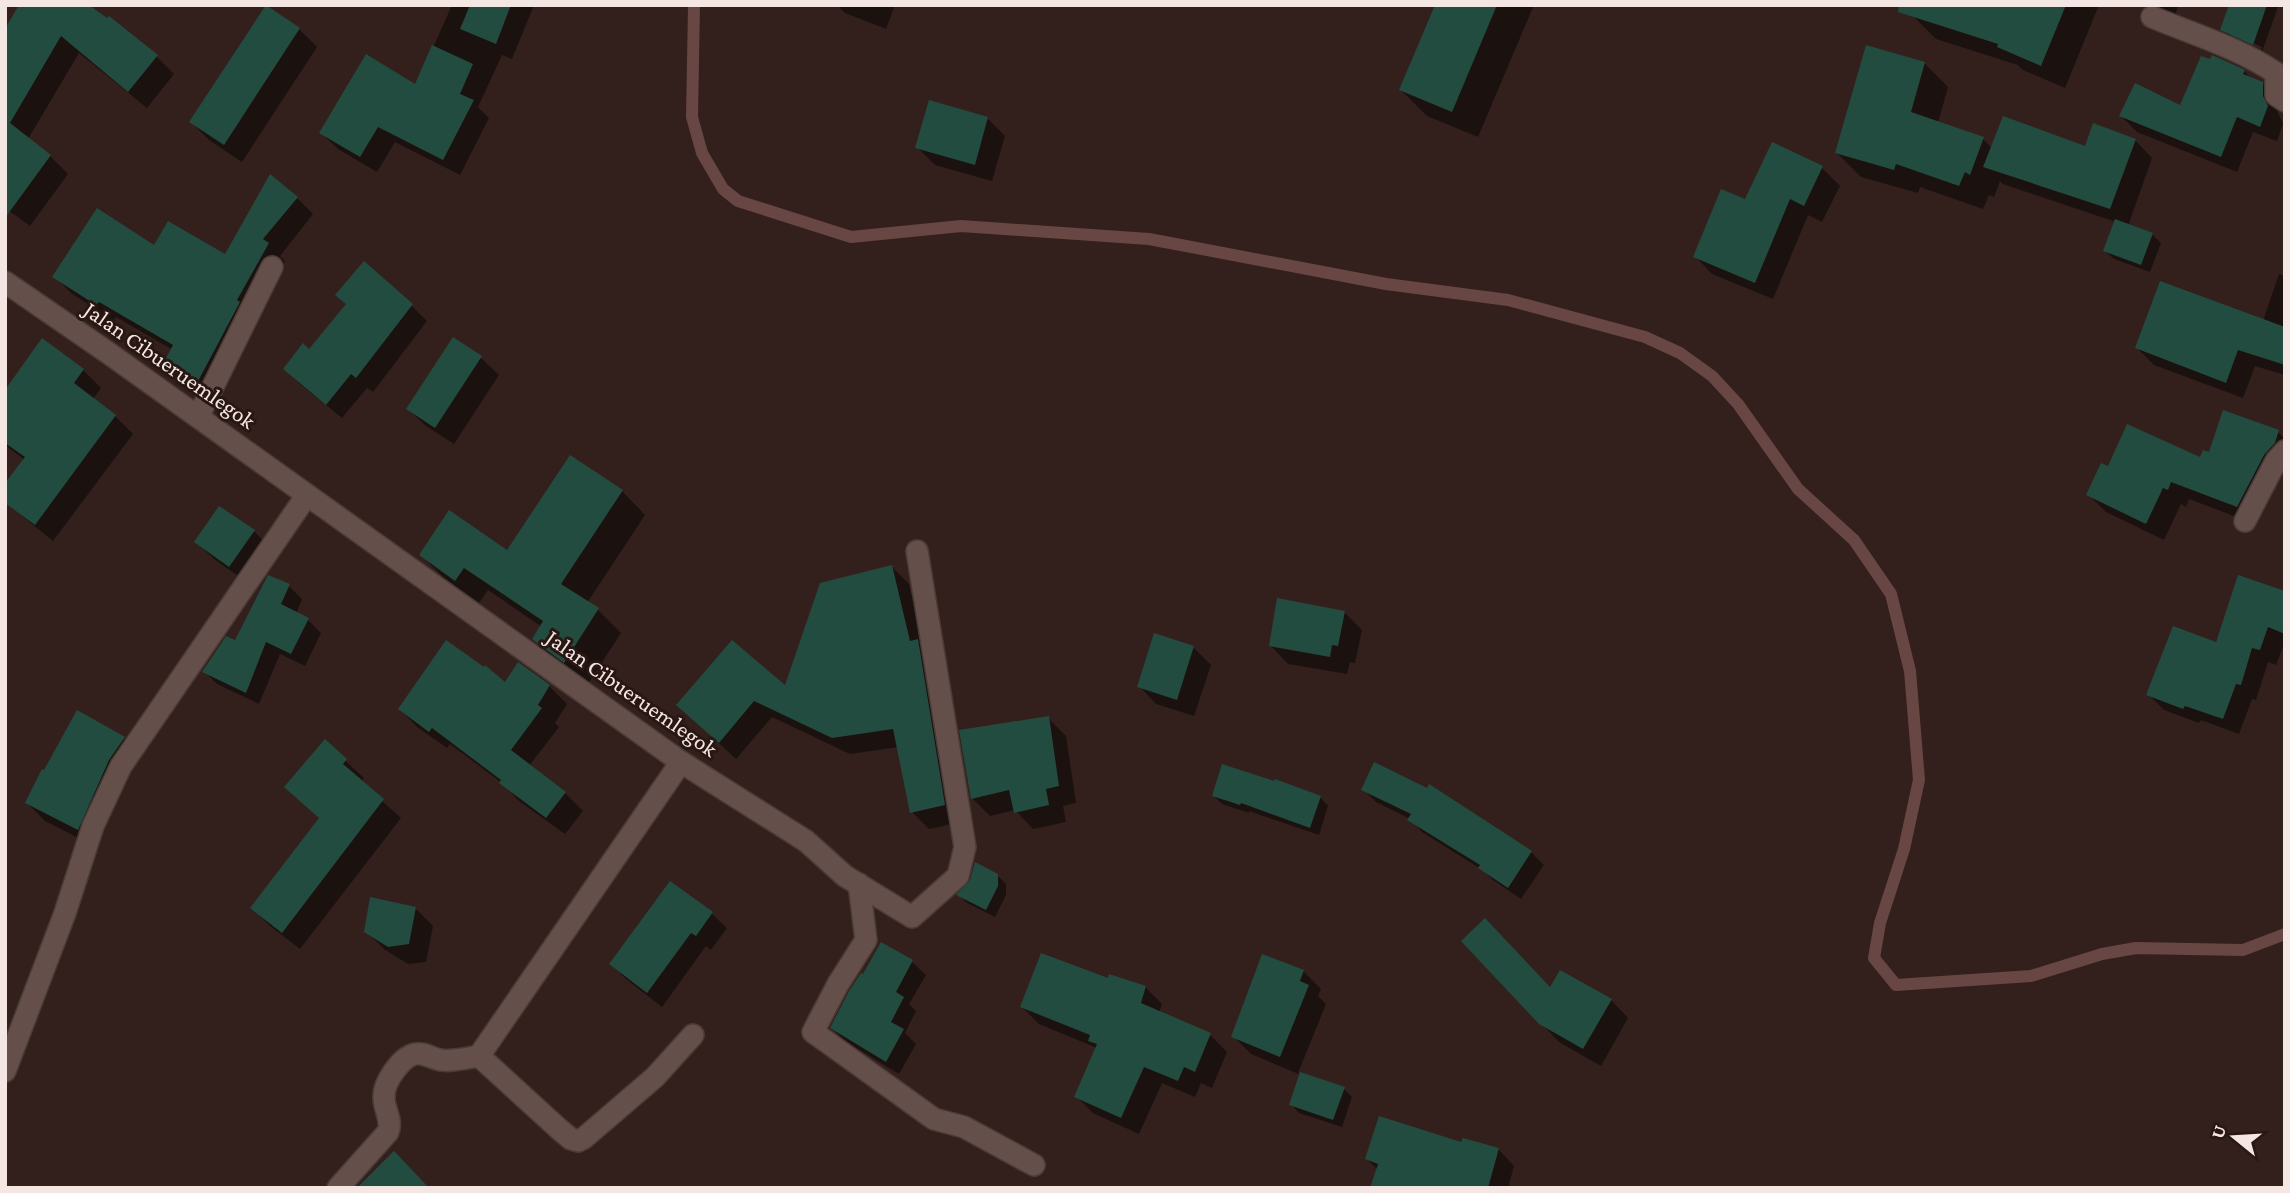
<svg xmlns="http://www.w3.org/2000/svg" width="2290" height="1193" viewBox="0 0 2290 1193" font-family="'Crimson Pro',serif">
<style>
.shadow{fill:#0007;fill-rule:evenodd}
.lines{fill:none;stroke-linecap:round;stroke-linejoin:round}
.stream{stroke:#684644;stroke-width:12}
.building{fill:#234c41}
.street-casing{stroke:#4a3b37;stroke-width:24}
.street{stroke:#654f4a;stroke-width:21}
.labels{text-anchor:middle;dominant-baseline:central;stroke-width:6;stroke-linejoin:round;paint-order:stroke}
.street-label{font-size:23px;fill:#f4e7e3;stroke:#291713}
</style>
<rect width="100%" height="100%" fill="#33201c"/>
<g class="shadow">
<path d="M 18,5 L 86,5 L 157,57 L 174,74 L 147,108 L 79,53 L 28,139 L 50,156 L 68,174 L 30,226 L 5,208 L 5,33 L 20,8 Z"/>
<path d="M 452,5 L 534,5 L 512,59 L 502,55 L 478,107 L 489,118 L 460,175 L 395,142 L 377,172 L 338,149 L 321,133 L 416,86 Z"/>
<path d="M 837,5 L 895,5 L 886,29 L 845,13 Z"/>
<path d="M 1437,5 L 1534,5 L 1478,137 L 1427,116 L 1401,90 Z"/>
<path d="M 1915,5 L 2099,5 L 2065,88 L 2023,70 L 2018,65 L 1936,39 L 1912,15 Z"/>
<path d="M 2136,5 L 2178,5 L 2175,18 Z"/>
<path d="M 2231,5 L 2278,7 L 2262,52 L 2231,38 L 2222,29 ZM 2230,32 L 2262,47 L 2261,50 L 2230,36 Z"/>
<path d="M 266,7 L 299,29 L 317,47 L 242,162 L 209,140 L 191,122 Z"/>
<path d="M 1924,63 L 1948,87 L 1938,123 L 1983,139 L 1992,148 L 2086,148 L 2135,140 L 2152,158 L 2128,226 L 2152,234 L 2161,243 L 2150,272 L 2114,259 L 2105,251 L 2116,222 L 2003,184 L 2000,181 L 1994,197 L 1989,195 L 1983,209 L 1920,187 L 1918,193 L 1861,177 L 1837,153 Z"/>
<path d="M 2244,71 L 2251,79 L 2262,83 L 2278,100 L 2278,113 L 2283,123 L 2277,141 L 2253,132 L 2237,172 L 2137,132 L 2121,116 L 2181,107 Z"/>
<path d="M 988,119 L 1005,136 L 992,181 L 935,165 L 917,147 Z"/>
<path d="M 1773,144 L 1822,168 L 1840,186 L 1822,222 L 1808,215 L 1773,299 L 1712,274 L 1695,256 L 1746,201 Z"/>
<path d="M 297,198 L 313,214 L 280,256 L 285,261 L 253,317 L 213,401 L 181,383 L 164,366 L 173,350 L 116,317 L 113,321 L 71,293 L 55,277 L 155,248 L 226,257 Z"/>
<path d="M 2279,274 L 2285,276 L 2285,375 L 2255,366 L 2243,398 L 2154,365 L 2137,348 L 2263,321 Z"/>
<path d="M 412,306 L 427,321 L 373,392 L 367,388 L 342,418 L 300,384 L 285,369 L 310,351 Z"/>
<path d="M 454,339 L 481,358 L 499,375 L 454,444 L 426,426 L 408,409 Z"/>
<path d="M 43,340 L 83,370 L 101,388 L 93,399 L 115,416 L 133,434 L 53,541 L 5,502 L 25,460 L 5,445 L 5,393 Z"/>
<path d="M 2278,432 L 2285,439 L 2285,469 L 2255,524 L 2189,499 L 2186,507 L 2181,504 L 2164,540 L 2106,512 L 2088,494 L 2109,469 L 2201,459 L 2210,454 Z"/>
<path d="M 622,491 L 645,515 L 587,603 L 598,610 L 621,633 L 588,684 L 557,662 L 534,639 L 542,627 L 488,590 L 479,603 L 444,578 L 421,555 L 507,553 Z"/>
<path d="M 254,531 L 271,549 L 248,583 L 214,559 L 196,542 Z"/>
<path d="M 892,567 L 909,584 L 961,822 L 929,829 L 912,812 L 899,747 L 850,754 L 772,717 L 736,759 L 678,705 L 786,688 Z"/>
<path d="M 2239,577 L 2285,593 L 2285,642 L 2276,665 L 2268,662 L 2256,700 L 2252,699 L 2239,734 L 2201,720 L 2199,723 L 2164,710 L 2148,694 L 2215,644 Z"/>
<path d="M 289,586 L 302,599 L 296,614 L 308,620 L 321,633 L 305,666 L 280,654 L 259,704 L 217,684 L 204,671 L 236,643 Z"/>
<path d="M 1344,612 L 1362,630 L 1355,663 L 1350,662 L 1347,674 L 1288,664 L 1271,646 Z"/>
<path d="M 1193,647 L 1211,665 L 1194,716 L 1156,704 L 1139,686 Z"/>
<path d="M 518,664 L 549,686 L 567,704 L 555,723 L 559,727 L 529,766 L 565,793 L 583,811 L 565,834 L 519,801 L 502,783 L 450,744 L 447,748 L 417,727 L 400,709 L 505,684 Z"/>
<path d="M 1048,718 L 1066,736 L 1076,803 L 1063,806 L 1066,822 L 1033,829 L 1015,810 L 990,816 L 972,798 Z"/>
<path d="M 124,738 L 142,756 L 126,778 L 96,847 L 45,821 L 27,803 Z"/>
<path d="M 325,742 L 364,778 L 361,782 L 401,818 L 300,949 L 270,926 L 252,908 L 321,819 Z"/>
<path d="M 1363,789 L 1531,852 L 1544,865 L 1521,899 L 1493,880 L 1484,871 L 1422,832 L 1410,819 L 1376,802 Z"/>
<path d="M 1214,796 L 1320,797 L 1328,806 L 1319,835 L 1249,811 L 1249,813 L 1222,804 Z"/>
<path d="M 997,875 L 1006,884 L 1006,895 L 995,917 L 967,903 L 959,895 Z"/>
<path d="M 670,884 L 712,914 L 727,928 L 711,950 L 706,946 L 662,1007 L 626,979 L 611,964 Z"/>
<path d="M 415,908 L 433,926 L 426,962 L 408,964 L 384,949 L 366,931 Z"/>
<path d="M 882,944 L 912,962 L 926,975 L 909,1004 L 916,1011 L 905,1033 L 916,1044 L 899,1074 L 845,1041 L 832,1028 Z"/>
<path d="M 1303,971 L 1321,989 L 1318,996 L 1326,1004 L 1298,1073 L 1344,1089 L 1352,1097 L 1342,1127 L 1299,1113 L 1291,1104 L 1301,1075 L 1251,1054 L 1233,1036 Z"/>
<path d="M 1145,987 L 1162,1004 L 1159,1013 L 1210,1035 L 1227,1052 L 1212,1088 L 1201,1083 L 1195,1097 L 1162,1083 L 1139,1134 L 1093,1113 L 1076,1096 L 1097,1048 L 1039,1024 L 1022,1007 Z"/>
<path d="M 1550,989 L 1611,1000 L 1628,1018 L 1601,1066 L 1559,1042 L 1541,1023 Z"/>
<path d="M 1463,1144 L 1499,1150 L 1514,1166 L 1508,1188 L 1372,1188 L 1378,1170 L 1367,1159 Z"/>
</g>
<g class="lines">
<path class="stream" d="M 694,5 L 692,117 L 702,153 L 723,189 L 738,201 L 851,237 L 961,226 L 1149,239 L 1386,284 L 1508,300 L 1645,337 L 1680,353 L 1712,376 L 1738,404 L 1798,489 L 1854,540 L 1891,594 L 1910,671 L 1919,780 L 1904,849 L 1880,923 L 1874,958 L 1896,985 L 2031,976 L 2102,954 L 2136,948 L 2243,950 L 2285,934"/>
</g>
<g class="building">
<path d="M 19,5 L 89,5 L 107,18 L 109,16 L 158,55 L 128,92 L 61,36 L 10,123 L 51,155 L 5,218 L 5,29 Z"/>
<path d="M 266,5 L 300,28 L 224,145 L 189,122 Z"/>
<path d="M 470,5 L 511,5 L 496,44 L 460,29 Z"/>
<path d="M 1435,5 L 1497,5 L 1452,112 L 1399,90 Z"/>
<path d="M 1899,5 L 2066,5 L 2041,66 L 1997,47 L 1998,44 L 1898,12 Z"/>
<path d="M 2229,5 L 2267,5 L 2253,45 L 2220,30 Z"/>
<path d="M 432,45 L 473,64 L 460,94 L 474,100 L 443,160 L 378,127 L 360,157 L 319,133 L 366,54 L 415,84 Z"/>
<path d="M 1866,45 L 1925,62 L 1911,112 L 1984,137 L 1970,175 L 1965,172 L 1959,186 L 1896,164 L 1894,170 L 1835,153 Z"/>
<path d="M 2212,55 L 2241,68 L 2245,70 L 2243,74 L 2263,82 L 2263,96 L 2268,106 L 2260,127 L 2237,117 L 2221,157 L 2119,116 L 2135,83 L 2180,105 L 2201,56 L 2210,59 Z"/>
<path d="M 929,100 L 988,117 L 975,165 L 915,148 Z"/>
<path d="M 2003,116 L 2085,146 L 2093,123 L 2136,139 L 2110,209 L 1983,167 Z"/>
<path d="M 1772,142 L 1823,166 L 1804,206 L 1790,199 L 1755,283 L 1693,257 L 1721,189 L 1745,199 Z"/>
<path d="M 270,174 L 298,197 L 263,239 L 269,243 L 237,300 L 240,302 L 196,385 L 162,366 L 173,345 L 99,302 L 96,305 L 52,277 L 97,208 L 154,245 L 168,221 L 225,254 Z"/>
<path d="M 2115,219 L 2153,233 L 2141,265 L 2103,251 Z"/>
<path d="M 364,261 L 413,304 L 356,378 L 351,374 L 326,405 L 283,369 L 303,343 L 309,349 L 346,304 L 335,295 Z"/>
<path d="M 2160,281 L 2285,327 L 2285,365 L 2238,350 L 2226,383 L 2135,348 Z"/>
<path d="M 453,337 L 482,356 L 435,428 L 406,409 Z"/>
<path d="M 42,338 L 84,369 L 74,383 L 116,415 L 35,525 L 5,503 L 5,483 L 25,457 L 5,443 L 5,390 Z"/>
<path d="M 2223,410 L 2279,430 L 2275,443 L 2264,455 L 2237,507 L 2171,482 L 2168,490 L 2163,488 L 2146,524 L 2086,495 L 2101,463 L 2108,466 L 2127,424 L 2200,457 L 2203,450 L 2209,452 Z"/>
<path d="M 570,455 L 623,490 L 561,584 L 599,608 L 564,663 L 532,639 L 543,621 L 464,568 L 455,581 L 419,555 L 449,510 L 507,550 Z"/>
<path d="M 219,506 L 255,530 L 229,567 L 194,542 Z"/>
<path d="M 892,565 L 910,641 L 918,639 L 945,805 L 910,813 L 893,729 L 832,738 L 754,701 L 719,743 L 676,705 L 732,640 L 785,685 L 820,583 Z"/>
<path d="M 268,575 L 290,584 L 281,604 L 309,618 L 291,654 L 266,642 L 246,693 L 202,672 L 226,636 L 235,640 Z"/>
<path d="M 2238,575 L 2285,591 L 2285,634 L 2268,627 L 2260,650 L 2252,648 L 2241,685 L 2236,684 L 2223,719 L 2185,706 L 2183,709 L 2146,695 L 2173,626 L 2216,642 Z"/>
<path d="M 1277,598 L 1345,611 L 1338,646 L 1332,645 L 1330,657 L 1269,646 Z"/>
<path d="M 1154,633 L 1194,646 L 1177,700 L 1137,687 Z"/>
<path d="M 446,640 L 484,667 L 485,665 L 505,682 L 518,662 L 550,685 L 538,705 L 542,708 L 511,750 L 566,792 L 546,818 L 499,783 L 501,780 L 432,728 L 429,732 L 398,709 Z"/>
<path d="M 77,710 L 125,737 L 109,760 L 78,830 L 25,803 L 42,769 L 44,770 Z"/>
<path d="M 1049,716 L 1059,786 L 1046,789 L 1049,805 L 1014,813 L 1009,790 L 971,799 L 959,730 Z"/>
<path d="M 325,739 L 347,759 L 343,764 L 384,799 L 282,933 L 250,908 L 319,818 L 284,787 Z"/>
<path d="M 1374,762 L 1427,788 L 1429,784 L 1532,851 L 1508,888 L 1478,868 L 1480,865 L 1407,820 L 1411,814 L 1361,790 Z"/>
<path d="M 1222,764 L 1274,781 L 1275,779 L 1321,796 L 1310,828 L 1241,803 L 1240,805 L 1212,796 Z"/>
<path d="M 975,862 L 998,874 L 998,886 L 986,910 L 956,895 L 970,880 Z"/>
<path d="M 670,881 L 713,912 L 696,936 L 691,933 L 647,993 L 609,964 Z"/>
<path d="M 370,897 L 416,907 L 409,944 L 388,947 L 364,932 Z"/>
<path d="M 1485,918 L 1550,987 L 1560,970 L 1612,999 L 1583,1049 L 1539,1024 L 1461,941 Z"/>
<path d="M 881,942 L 913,960 L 896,992 L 904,997 L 891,1022 L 904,1029 L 886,1062 L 830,1028 L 849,991 L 861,973 L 863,974 Z"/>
<path d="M 1041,953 L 1108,978 L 1109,974 L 1146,986 L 1141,1003 L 1211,1033 L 1195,1072 L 1184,1067 L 1178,1081 L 1144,1067 L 1121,1118 L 1074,1097 L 1097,1044 L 1088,1041 L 1090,1035 L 1020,1007 Z"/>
<path d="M 1262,954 L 1304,970 L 1300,981 L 1309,985 L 1280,1057 L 1231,1037 Z"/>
<path d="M 1300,1072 L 1345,1087 L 1333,1120 L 1289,1105 Z"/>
<path d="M 1379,1116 L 1461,1142 L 1463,1138 L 1499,1148 L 1488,1188 L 1370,1188 L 1378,1164 L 1365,1159 Z"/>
<path d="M 394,1151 L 429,1188 L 357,1188 Z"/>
</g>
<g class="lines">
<g class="street-casing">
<g id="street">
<path d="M 2152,17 C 2193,34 2239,48 2276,73 L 2276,95 L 2285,101"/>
<path d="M 5,282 L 107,352 L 681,762 L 806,841 L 845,876 L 912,917 L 958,876 L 965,847 L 917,551"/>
<path d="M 198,417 L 272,267"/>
<path d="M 2245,521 L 2276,461 L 2285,451"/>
<path d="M 859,884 L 866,940 L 838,984 L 813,1032 L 934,1119 L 964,1127 L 1034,1165"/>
<path d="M 479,1056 L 559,1129 L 571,1139 L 578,1141 L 584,1138 L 655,1077 L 693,1035"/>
<path d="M 5,1071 L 65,913 L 93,826 L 121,766 L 307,495"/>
<path d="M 338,1188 L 388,1132 C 393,1119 383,1109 384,1096 C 384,1082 401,1057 415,1054 C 424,1052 433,1059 441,1060 C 453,1062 467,1058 479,1056 L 681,762"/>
</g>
</g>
<use href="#street" class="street"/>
</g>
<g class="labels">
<g class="street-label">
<text transform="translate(170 365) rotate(35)">Jalan Cibueruemlegok</text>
<text transform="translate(632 693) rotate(35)">Jalan Cibueruemlegok</text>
</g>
</g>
<rect width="2290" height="1193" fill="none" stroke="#f4e7e3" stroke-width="14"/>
<g transform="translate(2234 1137) rotate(288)" stroke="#291713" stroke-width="5" paint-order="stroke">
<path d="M0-5L12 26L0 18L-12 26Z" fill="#f4e7e3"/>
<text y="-10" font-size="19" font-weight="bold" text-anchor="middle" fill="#f4e7e3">U</text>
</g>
</svg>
